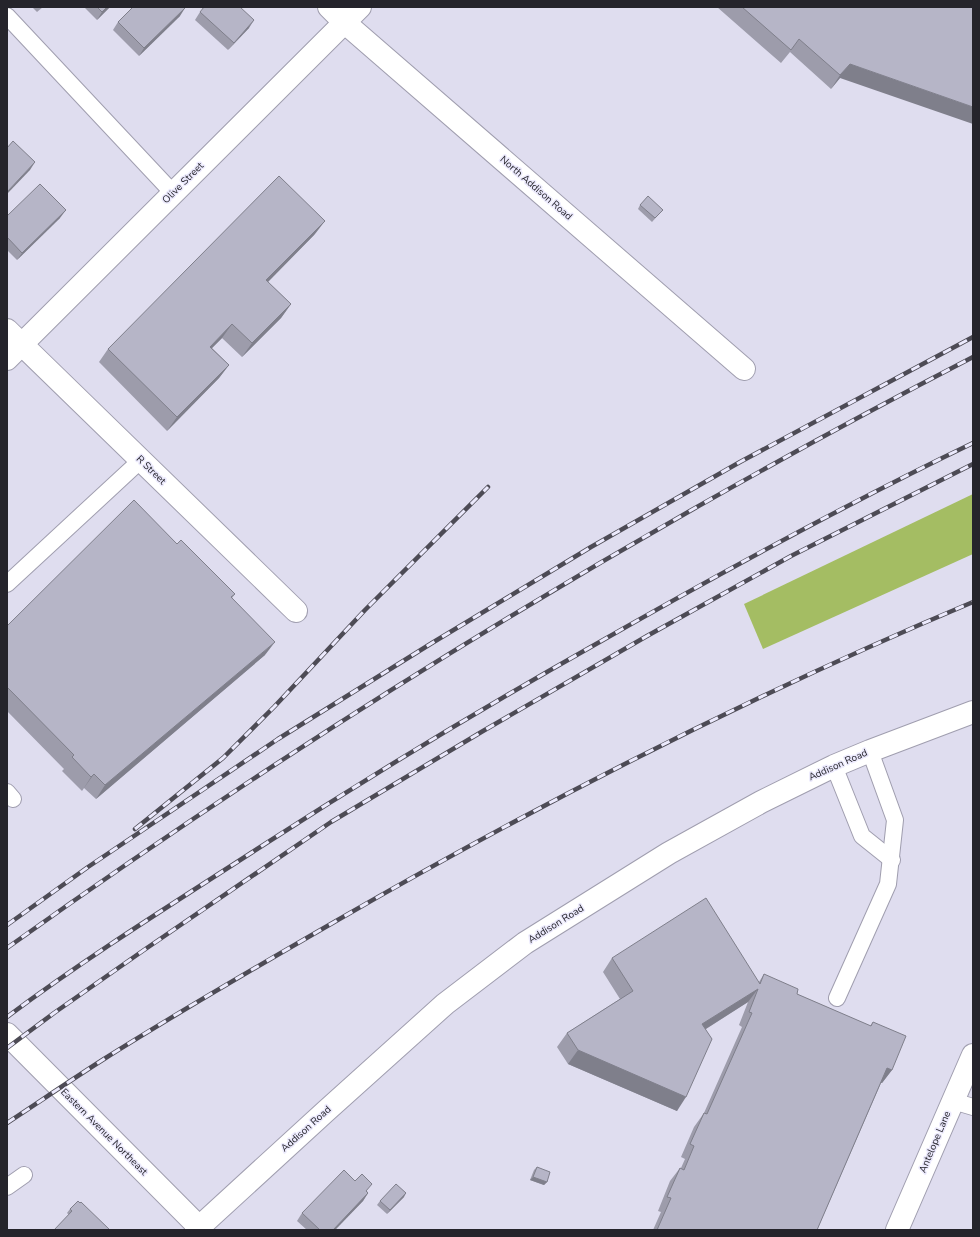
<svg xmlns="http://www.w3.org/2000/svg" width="980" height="1237" viewBox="0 0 980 1237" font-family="'Nunito Sans',sans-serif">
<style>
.forest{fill:#a4bd63}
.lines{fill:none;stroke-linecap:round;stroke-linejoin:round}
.lane-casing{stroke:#a09eaf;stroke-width:18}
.street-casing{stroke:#a09eaf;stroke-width:24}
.secondary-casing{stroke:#a09eaf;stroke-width:24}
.lane{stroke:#fff;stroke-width:16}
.street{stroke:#fff;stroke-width:22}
.secondary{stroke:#fff;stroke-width:22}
.rail-casing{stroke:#4d4b55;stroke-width:4.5}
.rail{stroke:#eceafd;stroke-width:3;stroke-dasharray:9;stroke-linecap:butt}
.wall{fill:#9d9cab}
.shaded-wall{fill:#7f7f8b}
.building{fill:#b6b5c7;stroke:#7f7f8b}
.labels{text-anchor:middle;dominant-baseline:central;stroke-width:3;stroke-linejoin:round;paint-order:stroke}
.street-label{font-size:10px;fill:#25242b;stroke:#eceafd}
</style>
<rect width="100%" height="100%" fill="#dfddef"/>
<path class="forest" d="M 973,494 L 973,554 L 763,649 L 744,604 Z"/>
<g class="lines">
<g class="lane-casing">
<g id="lane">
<path d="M 7,16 L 173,193"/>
<path d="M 7,584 L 141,460"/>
<path d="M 834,766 L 862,836 L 892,860"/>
<path d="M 7,792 L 13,799"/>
<path d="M 837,998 L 888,884 L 895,820 L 870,751"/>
<path d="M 953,1101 L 973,1107"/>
<path d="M 7,1187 L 24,1175"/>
</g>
</g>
<g class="street-casing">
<g id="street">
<path d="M 329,7 L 344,22 L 744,369"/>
<path d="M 7,330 L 296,611"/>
<path d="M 7,359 L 360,7"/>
<path d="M 897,1230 L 973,1055"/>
</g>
</g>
<g class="secondary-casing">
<g id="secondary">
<path d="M 7,1034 L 202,1230"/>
<path d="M 196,1230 L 326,1111 L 445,1004 L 525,943 L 669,853 L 761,802 L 834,766 L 870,751 L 973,712"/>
</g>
</g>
<use href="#lane" class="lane"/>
<use href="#street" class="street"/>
<use href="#secondary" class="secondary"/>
<g class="rail-casing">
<g id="rail">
<path d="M 135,829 L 223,758 L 274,707 L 365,610 L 488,487"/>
<path d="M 7,925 L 88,867 L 278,739 L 432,643 L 591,547 L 740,462 L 973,337"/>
<path d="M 7,948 C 315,728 637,531 973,357"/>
<path d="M 7,1017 C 86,958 169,906 251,853 C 362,781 474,713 589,648 C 715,576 842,506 973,443"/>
<path d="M 7,1048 L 54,1013 L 144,950 L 331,822 L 483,731 L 647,636 L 791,556 L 973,464"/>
<path d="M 7,1123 C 39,1102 71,1080 104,1059 C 180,1011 258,966 336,921 C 542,802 754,694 973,602"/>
</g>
</g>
<use href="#rail" class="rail"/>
</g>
<g class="wall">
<path d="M 32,7 L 43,7 L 37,12 Z"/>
<path d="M 84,7 L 110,7 L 97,20 Z"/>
<path d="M 717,7 L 973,7 L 840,78 L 831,89 L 790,52 L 781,63 Z"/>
<path d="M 200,12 L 249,28 L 228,50 L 195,20 Z"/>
<path d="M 180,16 L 139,56 L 113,30 L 118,22 Z"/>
<path d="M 640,205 L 660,213 L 652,222 L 638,209 Z"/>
<path d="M 7,216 L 60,218 L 17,260 L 7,250 Z"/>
<path d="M 315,234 L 268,282 L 291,304 L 281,318 L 242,357 L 222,338 L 212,348 L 229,365 L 219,378 L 167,431 L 99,362 L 108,349 Z"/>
<path d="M 177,544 L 235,594 L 232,598 L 265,655 L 96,799 L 84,788 L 82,791 L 62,771 L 64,769 L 7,711 L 7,626 Z"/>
<path d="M 612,958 L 759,982 L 764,974 L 797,994 L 870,1026 L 873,1022 L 892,1070 L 882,1083 L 881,1083 L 817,1230 L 653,1230 L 661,1212 L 658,1211 L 670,1181 L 680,1168 L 681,1168 L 685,1159 L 681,1157 L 694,1127 L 704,1113 L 742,1027 L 739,1025 L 748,1002 L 706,1029 L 677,1111 L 568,1064 L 557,1047 L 567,1033 L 620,999 L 603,972 Z"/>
<path d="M 537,1167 L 547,1182 L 544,1185 L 530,1180 L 534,1170 Z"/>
<path d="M 367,1191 L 368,1193 L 363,1201 L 335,1230 L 307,1230 L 297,1221 L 302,1213 Z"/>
<path d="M 404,1197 L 387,1214 L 377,1205 L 380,1201 Z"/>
<path d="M 80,1203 L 69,1215 L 67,1213 L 70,1209 Z"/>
</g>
<g class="shaded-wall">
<path d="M 107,7 L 110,7 L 97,20 L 102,12 Z"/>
<path d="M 185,8 L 180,16 L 139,56 L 144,48 Z"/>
<path d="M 254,20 L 249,28 L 228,50 L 234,43 Z"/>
<path d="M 850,64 L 973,107 L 973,124 L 840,78 L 831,89 L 840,75 Z"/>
<path d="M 35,162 L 30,170 L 7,194 L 7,192 Z"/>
<path d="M 66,210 L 60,218 L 17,260 L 22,253 Z"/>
<path d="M 325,221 L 315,234 L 257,293 L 266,280 Z"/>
<path d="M 291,304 L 281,318 L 242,357 L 252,343 Z"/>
<path d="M 232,324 L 222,338 L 200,360 L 210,347 Z"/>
<path d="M 229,365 L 219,378 L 167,431 L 177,417 Z"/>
<path d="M 275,642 L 265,655 L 96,799 L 105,785 Z"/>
<path d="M 94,774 L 84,788 L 82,791 L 91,777 Z"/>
<path d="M 758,989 L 748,1002 L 693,1037 L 702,1024 Z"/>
<path d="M 578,1050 L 686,1097 L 677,1111 L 568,1064 Z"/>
<path d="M 887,1068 L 892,1070 L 882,1083 L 878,1082 Z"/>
<path d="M 533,1177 L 547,1182 L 544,1185 L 530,1180 Z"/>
<path d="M 368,1193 L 363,1201 L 335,1230 L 333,1230 Z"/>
<path d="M 406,1193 L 404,1197 L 387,1214 L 390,1210 Z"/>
</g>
<g class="building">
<path d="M 97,7 L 107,7 L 102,12 Z"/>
<path d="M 133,7 L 184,7 L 185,8 L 144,48 L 118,22 Z"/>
<path d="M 204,7 L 240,7 L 254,20 L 234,43 L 200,12 Z"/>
<path d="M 742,7 L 973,7 L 973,107 L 850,64 L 840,75 L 799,39 L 791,50 Z"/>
<path d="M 13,141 L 35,162 L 7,192 L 7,148 Z"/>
<path d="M 279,176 L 325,221 L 266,280 L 291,304 L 252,343 L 232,324 L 210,347 L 229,365 L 177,417 L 108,349 Z"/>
<path d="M 40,184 L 66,210 L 22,253 L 7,237 L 7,216 Z"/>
<path d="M 648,196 L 663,210 L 655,218 L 640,205 Z"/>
<path d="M 134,500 L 177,544 L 181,540 L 235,594 L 231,597 L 275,642 L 105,785 L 94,774 L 91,777 L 72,757 L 74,755 L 7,687 L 7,626 Z"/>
<path d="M 706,898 L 760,984 L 764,974 L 798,989 L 797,994 L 871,1026 L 873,1022 L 906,1036 L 892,1070 L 887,1068 L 817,1230 L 657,1230 L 671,1198 L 667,1197 L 680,1168 L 684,1170 L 694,1146 L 690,1144 L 704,1113 L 707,1114 L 752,1013 L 749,1012 L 758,989 L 702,1024 L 712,1039 L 686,1097 L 578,1050 L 567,1033 L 633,991 L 612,958 Z"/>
<path d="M 537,1167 L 550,1172 L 547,1182 L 533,1177 Z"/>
<path d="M 344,1170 L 355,1181 L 362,1174 L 372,1184 L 366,1191 L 368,1193 L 333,1230 L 320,1230 L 302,1213 Z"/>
<path d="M 396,1184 L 406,1193 L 390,1210 L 380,1201 Z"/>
<path d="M 78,1201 L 80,1203 L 81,1202 L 110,1230 L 54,1230 L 72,1211 L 70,1209 Z"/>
</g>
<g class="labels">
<g class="street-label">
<text transform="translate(183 183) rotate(-45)">Olive Street</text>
<text transform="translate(536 188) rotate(41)">North Addison Road</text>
<text transform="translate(151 470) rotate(44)">R Street</text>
<text transform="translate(838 765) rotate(-24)">Addison Road</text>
<text transform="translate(556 924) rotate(-32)">Addison Road</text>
<text transform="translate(306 1129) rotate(-42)">Addison Road</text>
<text transform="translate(104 1132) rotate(45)">Eastern Avenue Northeast</text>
<text transform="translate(935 1142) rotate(-67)">Antelope Lane</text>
</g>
</g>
<rect width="980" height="1237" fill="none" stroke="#25242b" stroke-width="16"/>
</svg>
